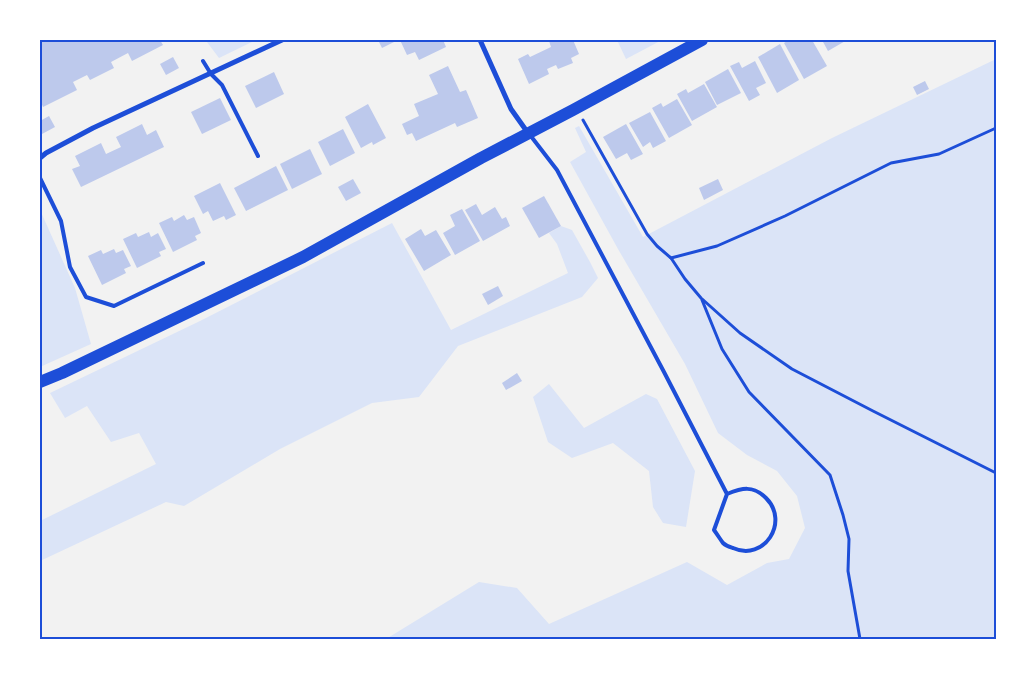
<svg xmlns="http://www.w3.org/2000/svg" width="1036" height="679" viewBox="0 0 1036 679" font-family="Ubuntu,sans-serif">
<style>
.green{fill:#dbe4f7}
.building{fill:#bdc9ec}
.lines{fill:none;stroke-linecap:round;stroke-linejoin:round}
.path{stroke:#1d4ed8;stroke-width:3}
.service{stroke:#1d4ed8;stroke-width:4}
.minor{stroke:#1d4ed8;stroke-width:5}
.primary{stroke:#1d4ed8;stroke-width:12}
.neatline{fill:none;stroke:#1d4ed8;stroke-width:2}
</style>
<rect width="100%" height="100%" fill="#f2f2f2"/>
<g class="green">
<path d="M 209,40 L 256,40 L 219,58 L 207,42 Z"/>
<path d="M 617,40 L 662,40 L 626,59 Z"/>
<path d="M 996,59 L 996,639 L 386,639 L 479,582 L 517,588 L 549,624 L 687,562 L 727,585 L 767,563 L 789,559 L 805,528 L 797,496 L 777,471 L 747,455 L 718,433 L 685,364 L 618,249 L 570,162 L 586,152 L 575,128 L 579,126 L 643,237 L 832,138 Z"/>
<path d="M 40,210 L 75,288 L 91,344 L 40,367 Z"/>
<path d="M 392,223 L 451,330 L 568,273 L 557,244 L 549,233 L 561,226 L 572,230 L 590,262 L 598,278 L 582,297 L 458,346 L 419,397 L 372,403 L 280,449 L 184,506 L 166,502 L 40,561 L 40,521 L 156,464 L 139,433 L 111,442 L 87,406 L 65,418 L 50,393 L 200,321 Z"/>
<path d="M 549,384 L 584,428 L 646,394 L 657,399 L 695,471 L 686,527 L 663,523 L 653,507 L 649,471 L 613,443 L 572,458 L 548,442 L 533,397 Z"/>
</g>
<g class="building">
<path d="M 40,40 L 160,40 L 163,45 L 132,61 L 128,53 L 111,62 L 114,68 L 90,80 L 87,75 L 73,82 L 77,90 L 43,107 L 40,100 Z"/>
<path d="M 378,40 L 398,40 L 382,48 Z"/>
<path d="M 400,40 L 443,40 L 446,47 L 419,60 L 415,52 L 407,55 Z"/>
<path d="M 552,40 L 573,40 L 579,54 L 571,58 L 573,63 L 558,69 L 556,65 L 547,69 L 549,74 L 529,84 L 518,59 L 528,54 L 530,57 L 551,47 L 549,41 Z"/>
<path d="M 789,40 L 812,40 L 827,66 L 804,79 L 784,43 Z"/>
<path d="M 822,40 L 847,40 L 828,51 Z"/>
<path d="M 780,44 L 799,80 L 777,93 L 758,57 Z"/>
<path d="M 173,57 L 179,68 L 166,75 L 160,64 Z"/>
<path d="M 755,61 L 766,83 L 756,88 L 760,95 L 749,101 L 730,66 L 739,62 L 742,68 Z"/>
<path d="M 448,66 L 460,92 L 466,90 L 478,118 L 457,127 L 455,123 L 416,141 L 412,133 L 407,135 L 402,124 L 419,116 L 414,104 L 438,94 L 429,75 Z"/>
<path d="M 728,69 L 741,93 L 717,105 L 705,82 Z"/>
<path d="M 274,72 L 284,94 L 256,108 L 245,86 Z"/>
<path d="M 925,81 L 929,89 L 917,95 L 913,87 Z"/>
<path d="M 704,84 L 717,107 L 692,121 L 677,94 L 686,89 L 688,93 Z"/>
<path d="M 220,98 L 231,120 L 202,134 L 191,112 Z"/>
<path d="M 677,99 L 692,125 L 669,138 L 652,108 L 661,103 L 663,107 Z"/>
<path d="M 368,104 L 386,138 L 373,145 L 372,142 L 361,148 L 345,117 Z"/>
<path d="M 650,112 L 666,141 L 653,148 L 650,142 L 643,147 L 629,123 Z"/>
<path d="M 49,116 L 55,127 L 42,134 L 40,130 L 40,121 Z"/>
<path d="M 142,124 L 147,135 L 156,130 L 164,147 L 81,187 L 72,169 L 80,166 L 75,156 L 101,143 L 106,154 L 121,147 L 116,137 Z"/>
<path d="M 626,124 L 643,154 L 631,160 L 627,153 L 616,159 L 603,137 Z"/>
<path d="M 343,129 L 355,153 L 330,166 L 318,142 Z"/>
<path d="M 310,149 L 322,174 L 292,189 L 280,164 Z"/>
<path d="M 276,166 L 288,190 L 246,211 L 234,188 Z"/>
<path d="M 353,179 L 361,193 L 346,201 L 338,187 Z"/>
<path d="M 718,179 L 723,190 L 704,200 L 699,188 Z"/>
<path d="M 220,183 L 236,215 L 226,220 L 224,216 L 213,221 L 208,211 L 203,214 L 194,196 Z"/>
<path d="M 544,196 L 561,226 L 539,238 L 522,208 Z"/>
<path d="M 476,204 L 482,215 L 495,207 L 502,219 L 506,217 L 510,226 L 483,241 L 465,210 Z"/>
<path d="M 462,209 L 480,241 L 455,255 L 443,233 L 455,226 L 450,215 Z"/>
<path d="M 184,215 L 187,220 L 194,217 L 201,233 L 195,236 L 197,240 L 173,252 L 159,223 L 172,217 L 174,221 Z"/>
<path d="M 421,229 L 425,236 L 436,230 L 451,255 L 424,271 L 405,239 Z"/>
<path d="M 149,232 L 151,237 L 158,233 L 166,249 L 159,252 L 161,256 L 137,268 L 123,239 L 136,233 L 138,237 Z"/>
<path d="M 114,249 L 116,253 L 123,250 L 131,266 L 124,269 L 126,273 L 102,285 L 88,256 L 101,250 L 103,254 Z"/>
<path d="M 498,286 L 503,296 L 488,305 L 482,294 Z"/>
<path d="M 517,373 L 522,381 L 506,390 L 502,383 Z"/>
</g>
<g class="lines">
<g class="path">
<path d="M 583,120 L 647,234 L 657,246 L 671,258 L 685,279 L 701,298 L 740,333 L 792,369 L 873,411 L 996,473"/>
<path d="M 671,258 L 717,246 L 785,216 L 891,163 L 939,154 L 996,128"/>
<path d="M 702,300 L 722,349 L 749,392 L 830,475 L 843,515 L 849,539 L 848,571 L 860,639"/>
</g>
<g class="service">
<path d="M 203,61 L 211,74 L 222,85 L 258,156"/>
<path d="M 530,135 L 557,170 L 664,372 L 727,494 L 714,530 C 717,534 720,539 723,543 C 726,546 730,547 733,548 C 764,562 790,522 766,498 C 753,485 742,488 727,494"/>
<path d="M 40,178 L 61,221 L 70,267 L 86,297 L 114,306 L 203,263"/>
</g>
<g class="minor">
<path d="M 480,40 L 511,109 L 528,133"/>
<path d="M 40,158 L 46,153 L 93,128 L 282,40"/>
</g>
<path class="primary" d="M 40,382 L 62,373 L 303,257 L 481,158 L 573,110 L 702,40"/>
</g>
<rect width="1036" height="679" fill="none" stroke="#ffffff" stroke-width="82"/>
<rect x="41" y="41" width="954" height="597" class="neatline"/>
</svg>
